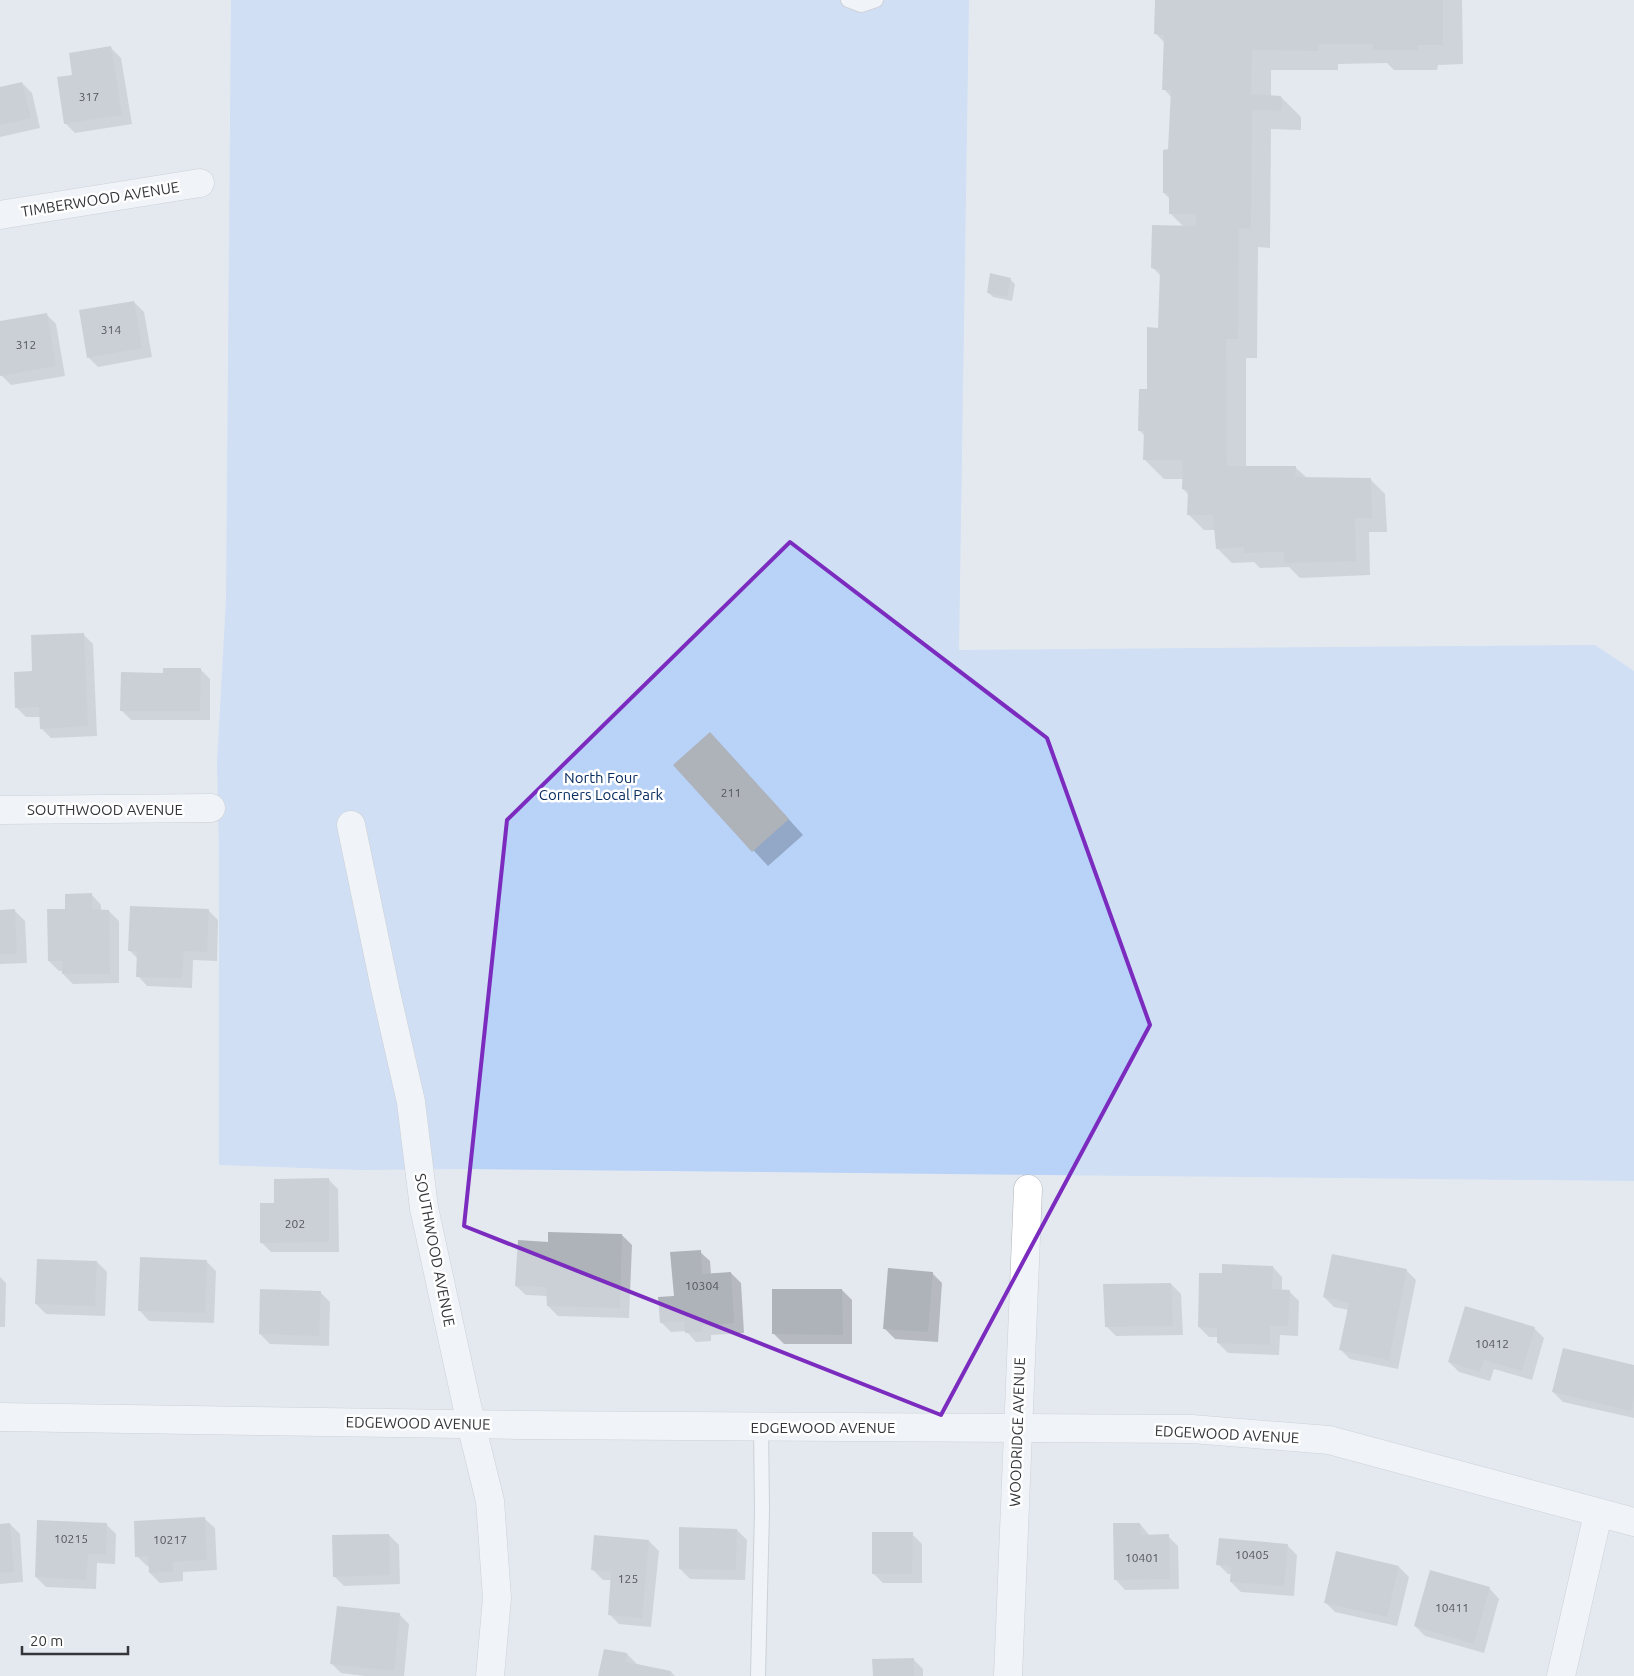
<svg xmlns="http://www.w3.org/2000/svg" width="1634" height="1676" viewBox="0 0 1634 1676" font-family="Ubuntu,sans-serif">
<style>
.green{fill:#b8d2f8}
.shadow{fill:#0003}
.building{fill:#aeb2b9}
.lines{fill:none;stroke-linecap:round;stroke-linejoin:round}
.service-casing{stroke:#b0b5bb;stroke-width:16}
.minor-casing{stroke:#b0b5bb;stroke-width:29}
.service{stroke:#fff;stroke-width:14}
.minor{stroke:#fff;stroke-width:28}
.marked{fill:none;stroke:#7b2cbf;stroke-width:4;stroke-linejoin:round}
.labels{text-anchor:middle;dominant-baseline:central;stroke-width:5;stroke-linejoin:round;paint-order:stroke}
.number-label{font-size:12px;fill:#535559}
.street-label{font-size:15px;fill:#353639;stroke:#fff}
.park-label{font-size:15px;fill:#092d60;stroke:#fff}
</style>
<rect width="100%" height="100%" fill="#e4e9f0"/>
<path class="green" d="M 231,0 L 969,0 L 959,650 L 1590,645 L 1595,645 L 1634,671 L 1634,1181 L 466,1169 L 362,1170 L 219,1165 L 219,853 L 217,762 L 226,600 Z"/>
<g class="shadow">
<path d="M 1156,0 L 1462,0 L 1463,64 L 1438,65 L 1437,70 L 1394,70 L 1387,63 L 1338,64 L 1338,70 L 1271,70 L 1271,96 L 1281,97 L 1301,117 L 1301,130 L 1271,129 L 1270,248 L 1258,247 L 1257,358 L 1246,358 L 1246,467 L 1295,467 L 1307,478 L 1370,479 L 1385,494 L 1387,532 L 1369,532 L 1370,575 L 1300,578 L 1289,567 L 1260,568 L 1254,562 L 1232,563 L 1217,548 L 1215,530 L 1204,530 L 1189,515 L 1189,495 L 1183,489 L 1184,479 L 1164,479 L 1145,460 L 1145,436 L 1139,430 L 1160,329 L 1161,276 L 1153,268 L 1184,227 L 1170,213 L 1170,199 L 1164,193 L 1169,150 L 1172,98 L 1164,89 L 1165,43 L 1155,33 Z"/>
<path d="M 111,48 L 121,58 L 132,124 L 75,133 L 65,123 L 74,76 Z"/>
<path d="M 22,83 L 32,93 L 40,128 L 0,137 L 0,88 Z"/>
<path d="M 1010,279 L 1015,284 L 1012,301 L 993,297 L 988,292 Z"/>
<path d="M 134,302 L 144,312 L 152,357 L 98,367 L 88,357 Z"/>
<path d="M 46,314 L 56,324 L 65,376 L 11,385 L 1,375 L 0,323 Z"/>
<path d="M 83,634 L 93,644 L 97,736 L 51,738 L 41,728 L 41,717 L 26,717 L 16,707 L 34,672 Z"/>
<path d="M 200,669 L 210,679 L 210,720 L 131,720 L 121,710 L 164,674 Z"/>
<path d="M 725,749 L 803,835 L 768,866 L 675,765 Z"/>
<path d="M 92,895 L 101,905 L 101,911 L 109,911 L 119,921 L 119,983 L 73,984 L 63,974 L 63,971 L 59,971 L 49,961 L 66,910 Z"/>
<path d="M 208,910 L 218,920 L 217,961 L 193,960 L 192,988 L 147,986 L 138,976 L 138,959 L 129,950 Z"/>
<path d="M 0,911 L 15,911 L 25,921 L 27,963 L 0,964 Z"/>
<path d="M 328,1179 L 338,1189 L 339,1252 L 271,1252 L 261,1242 L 276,1204 Z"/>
<path d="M 622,1235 L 632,1245 L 629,1318 L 558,1316 L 548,1306 L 548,1296 L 526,1295 L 516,1286 L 550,1243 Z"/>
<path d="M 700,1252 L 710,1261 L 711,1274 L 731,1273 L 741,1283 L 744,1333 L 711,1335 L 711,1341 L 696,1342 L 686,1331 L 671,1332 L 661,1322 Z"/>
<path d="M 206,1261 L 216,1271 L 214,1323 L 149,1321 L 140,1311 Z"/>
<path d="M 97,1262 L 107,1272 L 105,1316 L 46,1314 L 36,1304 Z"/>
<path d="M 1273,1267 L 1282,1277 L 1282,1291 L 1289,1291 L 1299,1301 L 1298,1336 L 1280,1335 L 1279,1355 L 1228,1353 L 1218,1343 L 1218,1337 L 1209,1337 L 1199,1327 L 1223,1275 Z"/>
<path d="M 1406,1270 L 1416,1280 L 1398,1369 L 1350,1359 L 1340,1349 L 1349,1310 L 1334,1307 L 1324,1297 Z"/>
<path d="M 932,1273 L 942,1283 L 938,1342 L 895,1339 L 885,1329 Z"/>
<path d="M 0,1277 L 6,1283 L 5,1327 L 0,1327 Z"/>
<path d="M 1171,1284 L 1181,1294 L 1183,1335 L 1116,1336 L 1106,1326 Z"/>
<path d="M 842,1290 L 852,1300 L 852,1344 L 784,1344 L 774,1334 Z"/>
<path d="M 320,1292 L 330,1302 L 329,1346 L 270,1344 L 260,1334 Z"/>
<path d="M 1534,1328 L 1544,1338 L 1532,1380 L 1494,1369 L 1490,1381 L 1459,1372 L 1449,1362 Z"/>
<path d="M 1634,1367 L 1634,1418 L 1563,1402 L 1553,1392 Z"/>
<path d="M 205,1519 L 215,1528 L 217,1570 L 183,1572 L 183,1581 L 160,1583 L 150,1573 L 149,1566 L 147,1566 L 137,1556 Z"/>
<path d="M 10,1524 L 20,1534 L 23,1582 L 0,1584 L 0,1525 Z"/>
<path d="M 106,1524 L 116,1534 L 115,1564 L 97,1563 L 96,1589 L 46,1587 L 36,1577 Z"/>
<path d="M 1140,1524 L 1150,1536 L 1168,1536 L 1178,1546 L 1179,1589 L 1125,1590 L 1116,1580 Z"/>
<path d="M 737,1530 L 747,1540 L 745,1580 L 690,1579 L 680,1569 Z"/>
<path d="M 912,1534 L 922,1544 L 922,1583 L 883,1583 L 873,1573 Z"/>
<path d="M 389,1535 L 399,1545 L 400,1584 L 344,1586 L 334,1576 Z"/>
<path d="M 649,1541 L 659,1551 L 651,1627 L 619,1624 L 609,1614 L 612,1580 L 603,1580 L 593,1570 Z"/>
<path d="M 1287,1545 L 1297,1555 L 1294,1596 L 1241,1592 L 1231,1582 L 1231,1574 L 1228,1574 L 1218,1564 Z"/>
<path d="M 1399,1567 L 1409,1577 L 1397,1626 L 1335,1612 L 1325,1602 Z"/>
<path d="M 1490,1589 L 1499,1599 L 1484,1653 L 1425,1636 L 1415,1626 Z"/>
<path d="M 399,1614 L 409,1624 L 404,1676 L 365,1676 L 341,1673 L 331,1663 Z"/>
<path d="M 627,1654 L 637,1664 L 671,1672 L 675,1676 L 599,1676 Z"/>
<path d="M 913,1659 L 923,1669 L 923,1676 L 874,1676 Z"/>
</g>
<g class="building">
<path d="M 1155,0 L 1443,0 L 1443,45 L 1418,45 L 1418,50 L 1373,50 L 1373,44 L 1318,44 L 1319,51 L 1252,50 L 1251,94 L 1281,96 L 1282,105 L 1281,111 L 1252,110 L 1251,229 L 1239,228 L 1238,339 L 1226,339 L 1227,466 L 1296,466 L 1295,477 L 1371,478 L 1372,518 L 1355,518 L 1356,561 L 1284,563 L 1284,552 L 1244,553 L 1244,547 L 1216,549 L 1213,515 L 1187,515 L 1188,490 L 1182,489 L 1183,460 L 1143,460 L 1144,431 L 1138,431 L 1139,389 L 1147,389 L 1147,327 L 1158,328 L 1160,270 L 1151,268 L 1152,225 L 1196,226 L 1196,214 L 1169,214 L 1169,193 L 1163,193 L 1163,150 L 1168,149 L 1171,90 L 1162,90 L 1164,35 L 1154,34 Z"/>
<path d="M 111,46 L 122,115 L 64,124 L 57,77 L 72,75 L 69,53 Z"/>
<path d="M 22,82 L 31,118 L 0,125 L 0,87 Z"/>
<path d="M 990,273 L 1011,278 L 1007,297 L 987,293 Z"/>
<path d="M 134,301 L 142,348 L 87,358 L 79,310 Z"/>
<path d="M 47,313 L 56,366 L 0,376 L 0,321 Z"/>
<path d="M 84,633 L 88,726 L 40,729 L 39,707 L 15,708 L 14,672 L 32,671 L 31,635 Z"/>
<path d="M 163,668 L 201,668 L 200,711 L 120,711 L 121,672 L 163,673 Z"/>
<path d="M 710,732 L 789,819 L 752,852 L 673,765 Z"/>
<path d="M 92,893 L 92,909 L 109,910 L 110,974 L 62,974 L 62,961 L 48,961 L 47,909 L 65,909 L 65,894 Z"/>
<path d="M 130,906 L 209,909 L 207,952 L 184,951 L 182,978 L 136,977 L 137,951 L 128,951 Z"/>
<path d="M 15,909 L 17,954 L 0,954 L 0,910 Z"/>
<path d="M 329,1178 L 329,1242 L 260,1243 L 260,1203 L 274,1203 L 274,1179 Z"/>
<path d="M 548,1232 L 622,1234 L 620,1308 L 547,1306 L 546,1287 L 515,1286 L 518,1240 L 548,1242 Z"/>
<path d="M 701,1250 L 702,1274 L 731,1272 L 734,1323 L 701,1326 L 702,1332 L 685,1333 L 684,1321 L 660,1323 L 658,1297 L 674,1296 L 670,1252 Z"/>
<path d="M 1332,1254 L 1407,1269 L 1389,1360 L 1339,1350 L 1349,1303 L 1323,1297 Z"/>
<path d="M 140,1257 L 207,1260 L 205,1313 L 138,1311 Z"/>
<path d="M 37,1259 L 97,1261 L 95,1306 L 35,1304 Z"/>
<path d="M 1222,1264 L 1273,1266 L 1272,1289 L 1290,1290 L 1288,1326 L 1270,1326 L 1270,1345 L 1217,1343 L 1217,1328 L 1198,1327 L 1199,1273 L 1222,1273 Z"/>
<path d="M 888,1268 L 933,1272 L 928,1332 L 883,1329 Z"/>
<path d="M 1171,1283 L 1173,1326 L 1105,1327 L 1103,1284 Z"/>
<path d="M 260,1289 L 321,1291 L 319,1336 L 259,1334 Z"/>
<path d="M 772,1289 L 842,1289 L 843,1335 L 772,1334 Z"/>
<path d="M 1465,1306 L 1535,1327 L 1522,1371 L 1484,1360 L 1480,1372 L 1448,1362 Z"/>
<path d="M 1563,1348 L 1634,1365 L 1634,1398 L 1631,1411 L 1552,1392 Z"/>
<path d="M 205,1517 L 207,1560 L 173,1562 L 173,1572 L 149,1573 L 148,1556 L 135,1557 L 134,1521 Z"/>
<path d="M 37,1520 L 107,1523 L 106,1554 L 88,1554 L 86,1580 L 35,1577 Z"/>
<path d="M 10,1523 L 14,1572 L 0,1573 L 0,1524 Z"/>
<path d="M 1113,1523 L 1140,1523 L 1141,1535 L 1169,1534 L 1170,1579 L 1114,1580 Z"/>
<path d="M 679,1527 L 737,1529 L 736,1570 L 679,1569 Z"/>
<path d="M 872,1532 L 913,1532 L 912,1574 L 872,1574 Z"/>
<path d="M 389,1534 L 390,1575 L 333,1577 L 332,1535 Z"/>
<path d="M 594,1535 L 649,1540 L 642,1618 L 608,1615 L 611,1572 L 591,1570 Z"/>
<path d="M 1219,1538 L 1288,1544 L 1284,1586 L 1230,1582 L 1231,1566 L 1216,1565 Z"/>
<path d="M 1336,1551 L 1399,1566 L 1387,1617 L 1324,1603 Z"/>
<path d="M 1430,1570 L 1490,1587 L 1474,1644 L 1414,1626 Z"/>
<path d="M 337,1606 L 400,1613 L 394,1671 L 330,1664 Z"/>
<path d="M 604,1649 L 627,1653 L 626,1662 L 671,1671 L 670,1676 L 598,1676 Z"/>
<path d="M 914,1658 L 914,1676 L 873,1676 L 872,1659 Z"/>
</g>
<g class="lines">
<g class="service-casing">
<g id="service">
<path d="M 848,0 L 861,5 L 876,0"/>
<path d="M 758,1676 L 762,1511 L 761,1426"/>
</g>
</g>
<g class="minor-casing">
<g id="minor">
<path d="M 0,215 L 200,183"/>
<path d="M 0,810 L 211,808"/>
<path d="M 351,825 L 385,988 L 411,1102 L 424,1208 L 471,1424 L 490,1501 L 497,1598 L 490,1676"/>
<path d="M 0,1417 L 520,1425 L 1192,1429 L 1329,1440 L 1634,1522"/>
<path d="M 1008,1676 L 1028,1189"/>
<path d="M 1561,1676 L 1598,1514"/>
</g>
</g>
<use href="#service" class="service"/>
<use href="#minor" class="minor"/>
</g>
<path d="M0 0H1634V1676H0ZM 790,542 L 1047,738 L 1150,1025 L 941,1415 L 464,1226 L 507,820 Z" fill="#e4e9f0" fill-opacity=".55" fill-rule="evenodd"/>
<path class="marked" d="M 790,542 L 1047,738 L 1150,1025 L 941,1415 L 464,1226 L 507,820 Z"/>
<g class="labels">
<g class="number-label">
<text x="89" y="96">317</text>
<text x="111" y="329">314</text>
<text x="26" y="344">312</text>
<text x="731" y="792">211</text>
<text x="295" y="1223">202</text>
<text x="702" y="1285">10304</text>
<text x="1492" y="1343">10412</text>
<text x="71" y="1538">10215</text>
<text x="170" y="1539">10217</text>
<text x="1252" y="1554">10405</text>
<text x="1142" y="1557">10401</text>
<text x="628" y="1578">125</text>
<text x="1452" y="1607">10411</text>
</g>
<g class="street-label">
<text transform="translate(100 199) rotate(-9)">TIMBERWOOD AVENUE</text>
<text x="105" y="809">SOUTHWOOD AVENUE</text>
<text transform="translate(435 1250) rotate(79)">SOUTHWOOD AVENUE</text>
<text transform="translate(418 1423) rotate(1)">EDGEWOOD AVENUE</text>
<text x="823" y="1427">EDGEWOOD AVENUE</text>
<text transform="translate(1017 1432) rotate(-88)">WOODRIDGE AVENUE</text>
<text transform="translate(1227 1434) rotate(3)">EDGEWOOD AVENUE</text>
</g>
<g class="park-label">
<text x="601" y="777">North Four<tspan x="601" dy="17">Corners Local Park</tspan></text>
</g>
</g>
<path d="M22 1646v8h106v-8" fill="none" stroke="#353639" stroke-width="2.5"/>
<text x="30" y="1646" font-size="15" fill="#353639" stroke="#ffffff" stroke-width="4" paint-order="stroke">20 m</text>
</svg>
